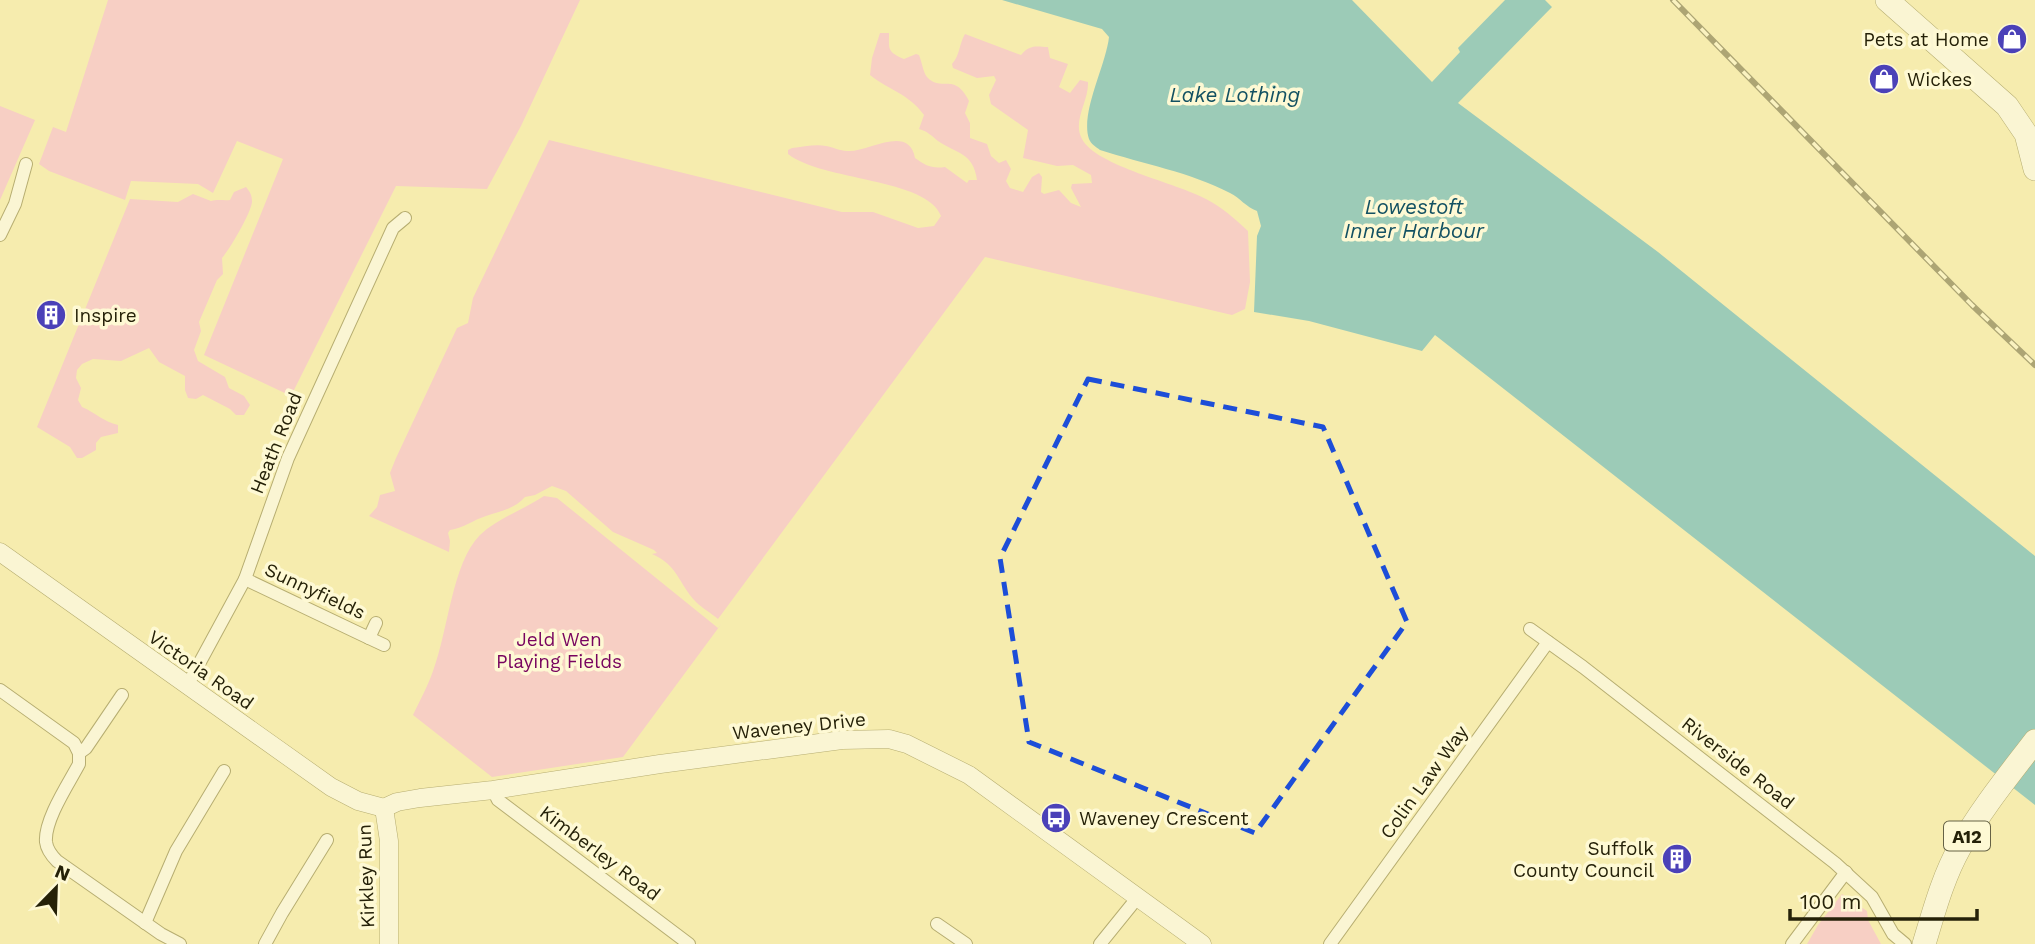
<svg xmlns="http://www.w3.org/2000/svg" width="2035" height="944" viewBox="0 0 2035 944" font-family="'Work Sans',sans-serif">
<style>
.green{fill:#f9aadd}
.water{fill:#30a2c2}
.lines{fill:none;stroke-linecap:round;stroke-linejoin:round}
.street-casing{stroke:#6b6126;stroke-width:14}
.secondary-casing{stroke:#6b6126;stroke-width:19}
.highway-casing{stroke:#6b6126;stroke-width:24}
.street{stroke:#fff;stroke-width:12}
.secondary{stroke:#fff;stroke-width:18}
.highway{stroke:#fff;stroke-width:23}
.rail-casing{stroke:#544e2d;stroke-width:6}
.rail{stroke:#fef9d4;stroke-width:3.5;stroke-dasharray:10;stroke-linecap:butt}
.marked{fill:none;stroke:#1d4ed8;stroke-width:5;stroke-dasharray:14 9;stroke-linejoin:round}
.labels{text-anchor:middle;dominant-baseline:central;stroke-width:7;stroke-linejoin:round;paint-order:stroke}
.shield{fill:#fef9d4;stroke:#666245;stroke-width:2}
.shield-label{font-size:18px;font-weight:bold;fill:#252108}
.poi-label{font-size:19px;fill:#252108;stroke:#fef9d4;text-anchor:start}
.street-label{font-size:19px;fill:#252108;stroke:#fef9d4}
.park-label{font-size:19px;fill:#78045f;stroke:#fef9d4}
.water-label{font-size:21px;font-style:italic;fill:#135162;stroke:#fef9d4}
</style>
<rect width="100%" height="100%" fill="#f6ecae"/>
<g class="green">
<path d="M 108,0 L 580,0 L 521,126 L 487,189 L 396,186 L 291,396 L 204,355 L 283,159 L 237,141 L 213,193 L 198,184 L 131,181 L 125,200 L 49,171 L 39,164 L 53,127 L 66,132 Z"/>
<path d="M 880,33 L 889,33 C 889,50 887,51 904,59 L 916,54 L 919,55 C 922,62 923,72 927,77 C 942,93 954,71 969,101 L 965,113 L 970,123 L 970,138 L 987,144 L 991,156 L 999,163 L 1006,160 L 1011,169 L 1006,181 L 1010,188 L 1023,192 L 1032,177 L 1039,173 L 1042,177 L 1041,192 L 1044,194 L 1059,190 L 1071,203 L 1081,207 L 1071,188 L 1072,184 L 1092,183 L 1091,175 L 1073,165 L 1057,166 L 1023,158 L 1028,130 L 991,104 L 989,95 L 996,80 L 994,76 L 977,78 L 953,68 L 952,64 C 960,55 959,44 965,34 L 1021,55 C 1029,45 1035,46 1048,47 L 1050,58 L 1068,64 L 1059,87 L 1070,93 L 1080,80 L 1088,82 C 1089,101 1072,121 1082,139 C 1096,166 1177,183 1206,199 C 1222,207 1235,219 1248,231 L 1250,282 L 1245,309 L 1232,315 L 985,257 L 718,619 C 711,613 702,608 696,602 C 678,583 678,565 652,554 L 657,553 L 654,550 L 613,532 L 566,491 L 552,486 L 535,495 L 525,497 C 515,509 500,511 486,516 C 473,520 464,528 450,530 L 448,533 L 450,541 L 449,552 L 369,516 L 377,507 L 380,495 L 395,491 L 390,473 L 396,458 L 457,328 L 468,323 L 473,298 L 549,140 L 842,212 L 873,212 L 918,228 L 934,226 L 941,216 C 927,178 822,181 788,154 L 788,150 L 792,148 C 803,147 815,144 826,146 C 833,147 840,151 847,151 C 867,153 909,123 915,158 C 925,165 931,169 945,167 L 967,183 L 969,180 L 977,180 C 973,152 957,154 938,141 C 932,136 927,131 919,129 L 924,115 C 909,94 889,90 870,75 L 872,58 Z"/>
<path d="M 0,106 L 35,120 L 0,200 Z"/>
<path d="M 246,187 C 250,192 252,195 252,202 C 251,213 230,249 222,258 L 223,274 L 217,280 L 199,322 L 201,331 L 194,350 L 198,361 L 225,377 L 229,388 L 244,396 L 250,405 L 244,415 L 236,415 L 230,409 L 203,395 L 196,399 L 188,398 L 185,390 L 185,376 L 159,362 L 149,348 L 121,361 L 93,359 L 82,364 L 77,370 L 76,378 L 81,388 L 78,400 L 82,407 C 96,413 104,422 118,425 L 118,433 L 101,437 L 96,443 L 96,450 L 82,458 L 77,458 L 70,447 L 37,427 L 130,199 L 178,202 L 193,194 L 211,201 C 218,199 224,201 230,200 L 234,192 Z"/>
<path d="M 544,496 L 557,498 L 718,628 L 722,623 L 623,757 L 492,777 L 413,715 C 420,700 428,686 433,671 C 448,632 452,563 480,535 C 498,518 523,510 544,496 Z"/>
<path d="M 1842,894 L 1867,911 L 1868,920 L 1881,944 L 1807,944 L 1818,925 Z"/>
</g>
<path class="water" d="M 1002,0 L 1352,0 L 1432,82 L 1460,52 L 1458,48 L 1505,0 L 1545,0 L 1552,7 L 1458,103 L 1658,252 L 2035,556 L 2035,805 L 1435,335 L 1422,351 L 1309,321 L 1254,312 L 1257,236 L 1261,226 L 1257,211 C 1246,207 1240,198 1230,193 C 1190,172 1143,164 1100,150 C 1096,147 1091,144 1089,139 C 1080,113 1106,65 1109,37 L 1102,29 Z"/>
<g class="lines">
<g class="street-casing">
<g id="street">
<path d="M 0,235 L 15,204 L 26,164"/>
<path d="M 245,579 L 369,638 L 376,623"/>
<path d="M 1530,629 L 1583,667 L 1835,863 L 1872,897 L 1893,934 L 1905,944"/>
<path d="M 369,638 L 384,645"/>
<path d="M 187,686 L 245,579 L 288,458 L 393,228 L 405,218"/>
<path d="M 0,690 L 74,743 L 79,753"/>
<path d="M 122,695 L 86,748 L 79,753 L 79,764 C 69,783 44,820 46,842 C 47,850 52,856 57,861 L 161,934 L 180,944"/>
<path d="M 493,790 L 498,800 L 689,944"/>
<path d="M 145,923 L 176,851 L 224,771"/>
<path d="M 937,924 L 966,944"/>
<path d="M 265,944 L 282,913 L 327,840"/>
<path d="M 1100,944 L 1138,897"/>
<path d="M 1330,944 L 1548,642"/>
<path d="M 1792,944 L 1846,872"/>
</g>
</g>
<g class="secondary-casing">
<g id="secondary">
<path d="M 0,552 L 331,787 L 358,801 L 384,808"/>
<path d="M 384,808 L 397,802 L 420,798 L 493,790 L 660,764 L 842,740 L 889,739 L 907,744 L 969,775 L 1202,944"/>
<path d="M 384,808 L 389,841 L 389,944"/>
</g>
</g>
<g class="highway-casing">
<g id="highway">
<path d="M 1887,0 L 2007,106 L 2026,134 L 2035,169"/>
<path d="M 1924,944 C 1934,911 1943,877 1960,847 C 1981,809 2009,775 2035,741"/>
</g>
</g>
<use href="#street" class="street"/>
<use href="#secondary" class="secondary"/>
<use href="#highway" class="highway"/>
<g class="rail-casing">
<path id="rail" d="M 1673,0 L 1972,305 L 2035,365"/>
</g>
<use href="#rail" class="rail"/>
</g>
<path d="M0 0H2035V944H0ZM 1088,379 L 1323,427 L 1407,622 L 1255,833 L 1029,742 L 1000,558 Z" fill="#f6ecae" fill-opacity=".55" fill-rule="evenodd"/>
<path class="marked" d="M 1088,379 L 1323,427 L 1407,622 L 1255,833 L 1029,742 L 1000,558 Z"/>
<defs>
<g id="shop-disc" transform="scale(1.575)"><circle r="9.5" fill="#4b41b8" stroke="#fef9d4"/><path d="M-5-2.5h2.3a2.7 3.5 0 0 1 5.4 0H5L5.5 6h-11ZM-1.5-2.5h3a1.5 2.3 0 0 0-3 0Z" fill="#fff"/></g>
<g id="building-disc" transform="scale(1.575)"><circle r="9.5" fill="#4b41b8" stroke="#fef9d4"/><path d="M-4-6H4V6H1V3H-1V6H-4ZM-2.5-4.3h1.7v1.8h-1.7ZM.8-4.3h1.7v1.8H.8ZM-2.5-1h1.7V.8h-1.7ZM.8-1h1.7V.8H.8Z" fill="#fff"/></g>
<g id="bus-disc" transform="scale(1.575)"><circle r="9.5" fill="#4b41b8" stroke="#fef9d4"/><path d="M-5-6H5V4H4V6H2V4H-2V6H-4V4H-5ZM-3.5-4V0h7V-4ZM-3.5 1.2v1.5H-2V1.2ZM2 1.2v1.5H3.5V1.2Z" fill="#fff"/></g>
</defs>
<g fill-rule="evenodd">
<use href="#shop-disc" x="2012" y="39"/>
<use href="#shop-disc" x="1884" y="79"/>
<use href="#building-disc" x="51" y="315"/>
<use href="#bus-disc" x="1056" y="818"/>
<use href="#building-disc" x="1677" y="859"/>
</g>
<g class="labels">
<rect class="shield" x="1944" y="821.5" width="46" height="29" rx="5"/>
<g class="shield-label">
<text x="1967" y="836">A12</text>
</g>
<g class="poi-label">
<text x="1989" y="39" text-anchor="end">Pets at Home</text>
<text x="1907" y="79">Wickes</text>
<text x="74" y="315">Inspire</text>
<text x="1079" y="818">Waveney Crescent</text>
<text x="1654" y="848" text-anchor="end">Suffolk<tspan x="1654" dy="22">County Council</tspan></text>
</g>
<g class="street-label">
<text transform="translate(276 443) rotate(-68)">Heath Road</text>
<text transform="translate(315 591) rotate(25)">Sunnyfields</text>
<text transform="translate(201 670) rotate(35)">Victoria Road</text>
<text transform="translate(799 726) rotate(-6)">Waveney Drive</text>
<text transform="translate(1738 763) rotate(38)">Riverside Road</text>
<text transform="translate(1424 782) rotate(-54)">Colin Law Way</text>
<text transform="translate(600 853) rotate(37)">Kimberley Road</text>
<text transform="translate(366 876) rotate(-92)">Kirkley Run</text>
</g>
<g class="park-label">
<text x="559" y="639">Jeld Wen<tspan x="559" dy="22">Playing Fields</tspan></text>
</g>
<g class="water-label">
<text x="1235" y="94">Lake Lothing</text>
<text x="1414" y="206">Lowestoft<tspan x="1414" dy="24">Inner Harbour</tspan></text>
</g>
</g>
<g transform="translate(56 888) rotate(23)" stroke="#fef9d4" stroke-width="5" paint-order="stroke">
<path d="M0-5L12 26L0 18L-12 26Z" fill="#252108"/>
<text y="-10" font-size="19" font-weight="bold" text-anchor="middle" fill="#252108">N</text>
</g>
<path d="M1790 909v10h187v-10" fill="none" stroke="#252108" stroke-width="3.5"/>
<text x="1800" y="909" font-size="21" fill="#252108" stroke="#fef9d4" stroke-width="5" paint-order="stroke">100 m</text>
</svg>
